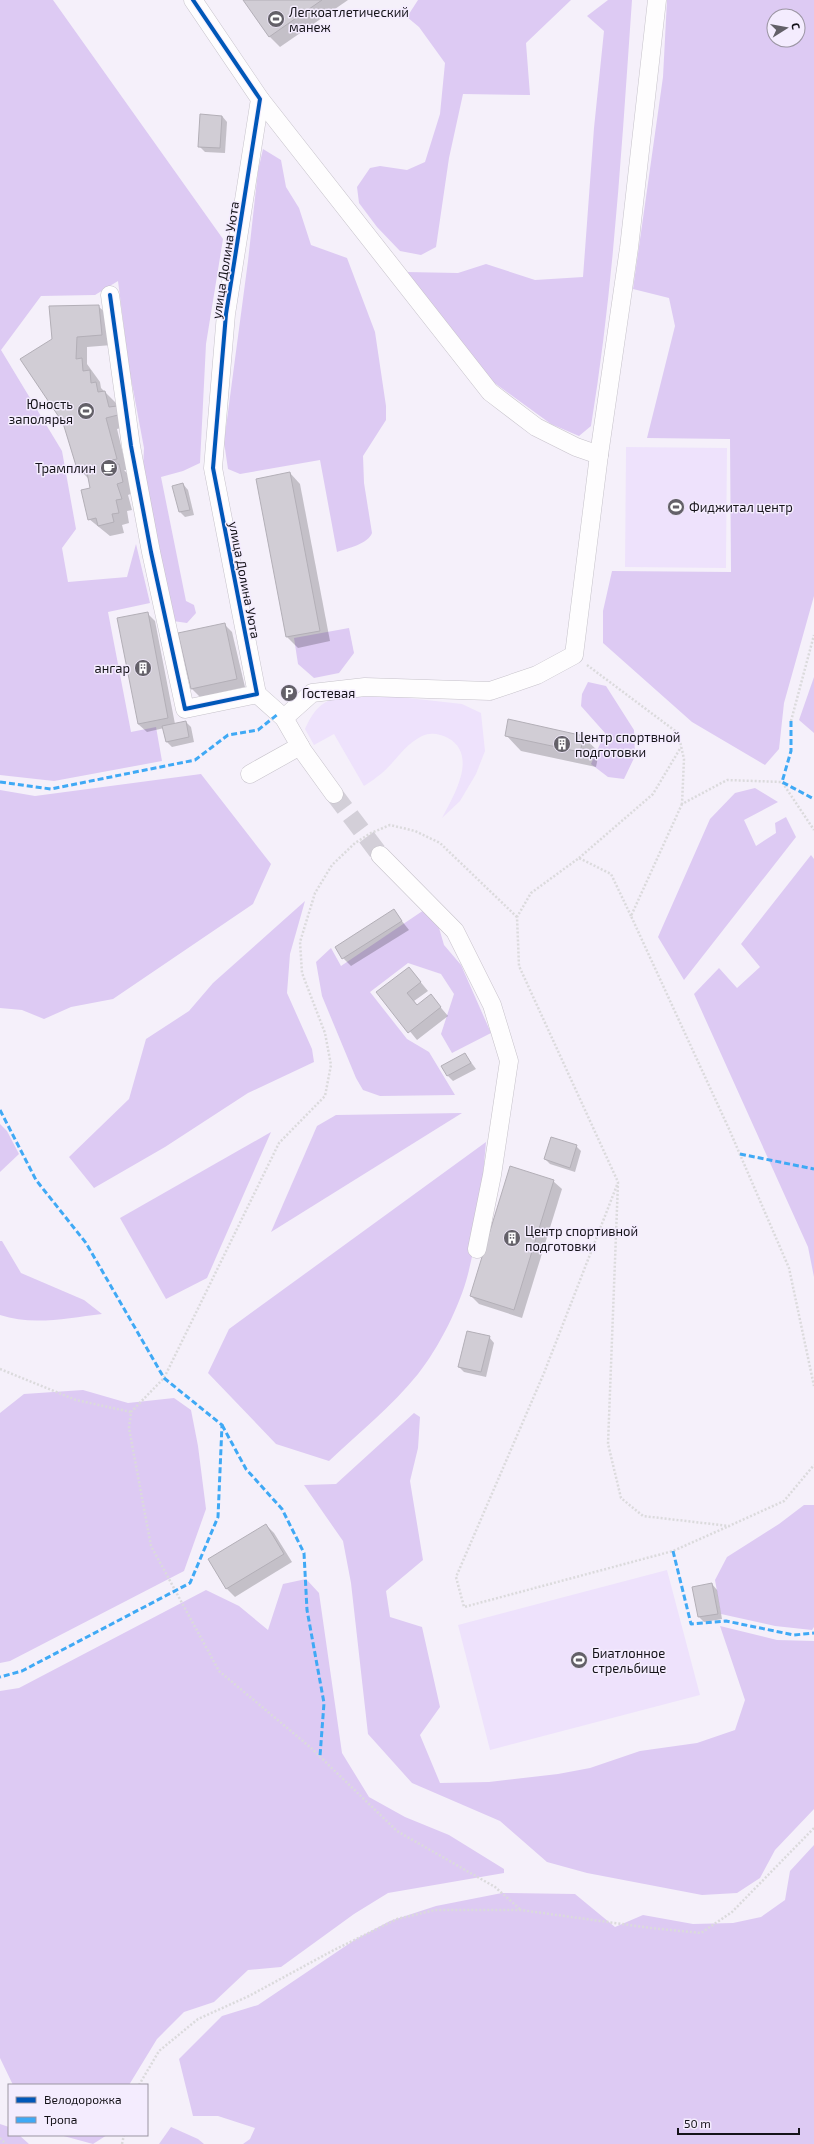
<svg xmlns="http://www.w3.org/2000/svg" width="814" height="2144" viewBox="0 0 814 2144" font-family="'Exo 2',sans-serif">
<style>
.green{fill:#eee2fc}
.forest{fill:#ddcaf3;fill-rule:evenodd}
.shadow{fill:#0003}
.building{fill:#d1cdd5;stroke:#b3afb7}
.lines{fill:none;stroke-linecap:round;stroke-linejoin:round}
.minor-tunnel{stroke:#d3cfd8;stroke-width:18;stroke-dasharray:18 9;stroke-linecap:butt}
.minor-casing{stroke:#c6c2ca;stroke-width:19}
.path{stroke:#dbdadc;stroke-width:2.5;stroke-dasharray:2 2;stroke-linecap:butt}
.minor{stroke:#fefdfe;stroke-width:18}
.quiet{stroke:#3fa9f5;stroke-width:3;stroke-dasharray:6 3;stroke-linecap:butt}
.cycleway-casing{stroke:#f4ecfe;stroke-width:6}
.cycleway{stroke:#0057b8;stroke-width:4}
.labels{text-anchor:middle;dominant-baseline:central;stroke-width:3;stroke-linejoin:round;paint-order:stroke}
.poi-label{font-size:13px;fill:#151319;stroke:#f4ecfe;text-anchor:start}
.street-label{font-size:13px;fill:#151319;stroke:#f4ecfe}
</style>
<rect width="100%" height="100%" fill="#f5f0fa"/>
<g class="green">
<path d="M 626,447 L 727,448 L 726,568 L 625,567 Z"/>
<path d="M 355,692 L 462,704 L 481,713 L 485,751 L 476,774 L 460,801 L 442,818 C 453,797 479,755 448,738 C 440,734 431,732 422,736 C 403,746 397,760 382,773 C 376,778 370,782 364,786 L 334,734 L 314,745 L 305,729 C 317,702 328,699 355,692 Z"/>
<path d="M 667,1570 L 700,1695 L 490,1750 L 458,1625 Z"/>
</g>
<g class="forest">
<path d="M 0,0 L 53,0 L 223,239 L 206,344 L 200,463 L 183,471 L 161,477 L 186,601 L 194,605 L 196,613 L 187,623 L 173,621 L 143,469 L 144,448 L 129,368 L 118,281 L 95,295 L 41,296 L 1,350 L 62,451 L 76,529 L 62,548 L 68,582 L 127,577 L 136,544 L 150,603 L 108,612 L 131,732 L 156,727 L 162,761 L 54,781 L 0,775 Z"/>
<path d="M 418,0 L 571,0 L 526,43 L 530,95 L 463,94 L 449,158 L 436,247 L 421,255 L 400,251 L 377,227 L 359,203 L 357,187 L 370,168 L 380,166 L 407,170 L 425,162 L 440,114 L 445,63 L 419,27 L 407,17 Z"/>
<path d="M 608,0 L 632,0 C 622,142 614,285 591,426 L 579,436 L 551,424 L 493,382 L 406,272 L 458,273 L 486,264 L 535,280 L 583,277 L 594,128 L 604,31 L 587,16 Z"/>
<path d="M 667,0 L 814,0 L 814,596 L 784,703 L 779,749 L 765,765 L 692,722 L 603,643 L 603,611 L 612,571 L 731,572 L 730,439 L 647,438 L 675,326 L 669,298 L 633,289 L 663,77 ZM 774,16 L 798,16 L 798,40 L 774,40 Z"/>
<path d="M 263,149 L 281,160 L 286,187 L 299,208 L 311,245 L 347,258 L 375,332 L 386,406 L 386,420 L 363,456 L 364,483 L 372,533 C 368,544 348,548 337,552 L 320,460 L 240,474 L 228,469 L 224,442 L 248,261 L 258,171 Z"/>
<path d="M 349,628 L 354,653 L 339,673 L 314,678 L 298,664 L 294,638 Z"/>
<path d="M 814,677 L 814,733 L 799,720 Z"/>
<path d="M 588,682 L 606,686 L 634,730 L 635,756 L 624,779 L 608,777 L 591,764 L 605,733 L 581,706 L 582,694 Z"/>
<path d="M 201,774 L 271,864 L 253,904 L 113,999 L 71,1007 L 44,1019 L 22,1010 L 0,1008 L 0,790 L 35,796 Z"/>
<path d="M 755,788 L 778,802 L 744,820 L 756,846 L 776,833 L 775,823 L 786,817 L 796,837 L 684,980 L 658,937 L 710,819 L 735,793 Z"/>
<path d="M 811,855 L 814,859 L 814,1277 L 808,1247 L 694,994 L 719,968 L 737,988 L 760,967 L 741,944 Z"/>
<path d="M 305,901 L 290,954 L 287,993 L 312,1049 L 314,1062 L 248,1093 L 165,1147 L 94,1188 L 69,1157 L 129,1099 L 146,1039 L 189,1011 L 213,983 Z"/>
<path d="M 424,910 L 437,921 L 444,945 L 461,965 L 491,1033 L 452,1053 L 441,1034 L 454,994 L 441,974 L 408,963 L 370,992 L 407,1039 L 429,1052 L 455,1095 L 380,1096 L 363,1090 L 356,1078 L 322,996 L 316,962 L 331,948 L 341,966 Z"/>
<path d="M 462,1113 L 271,1232 L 317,1126 L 336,1115 Z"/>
<path d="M 0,1124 L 7,1131 L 19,1154 L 0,1172 Z"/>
<path d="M 271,1132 L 207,1278 L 166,1299 L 120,1218 Z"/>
<path d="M 486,1142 C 482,1186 479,1232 468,1274 C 460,1306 438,1349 418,1374 C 392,1406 359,1433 329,1461 L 276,1444 L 208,1373 L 229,1329 Z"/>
<path d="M 0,1241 L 2,1241 L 21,1273 L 84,1300 L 102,1314 C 68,1318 32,1326 0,1315 Z"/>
<path d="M 83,1390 L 128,1403 L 174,1398 L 191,1410 L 198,1446 L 206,1509 L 184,1571 L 10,1661 L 0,1663 L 0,1413 L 24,1394 Z"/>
<path d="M 414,1413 L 420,1417 L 418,1448 L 410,1481 L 423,1560 L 386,1591 L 390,1617 L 422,1627 L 440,1707 L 420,1735 L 440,1783 L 489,1782 L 558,1774 L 590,1768 L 640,1751 L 697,1743 L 735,1730 L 745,1700 L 720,1626 L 777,1640 L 814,1641 L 814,1809 L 775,1850 L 760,1878 L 737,1893 L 702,1895 L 587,1873 L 547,1862 L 500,1821 L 412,1783 L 368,1734 L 351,1583 L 343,1541 L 304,1485 L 336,1484 Z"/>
<path d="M 804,1505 L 814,1505 L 814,1627 L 812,1630 L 775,1626 L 721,1614 L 715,1580 L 727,1557 L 779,1524 Z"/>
<path d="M 306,1579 L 319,1593 L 342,1753 L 369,1797 L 405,1817 L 449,1835 L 504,1869 L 504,1873 L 388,1893 L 354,1914 L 281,1967 L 248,1970 L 214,2002 L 184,2012 L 157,2039 L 129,2085 L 13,2085 L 0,2058 L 0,1691 L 19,1688 L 206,1590 L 239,1606 L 268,1630 L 283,1584 Z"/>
<path d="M 814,1845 L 814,2144 L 243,2144 L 250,2139 L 255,2128 L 218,2116 L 193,2116 L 179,2059 L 222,2016 L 258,2005 L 356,1939 L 390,1921 L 436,1906 L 502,1893 L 575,1894 L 615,1927 L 643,1915 L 693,1924 L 733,1923 L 761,1917 L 785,1900 L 790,1871 Z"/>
<path d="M 0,2124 L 9,2127 L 9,2135 L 19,2135 L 29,2144 L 0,2144 Z"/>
<path d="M 171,2127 L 198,2139 L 204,2144 L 159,2144 Z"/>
<path d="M 60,2135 L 107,2135 L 93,2144 Z"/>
</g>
<g class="shadow">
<path d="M 244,0 L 348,0 L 280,47 L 269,36 Z"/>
<path d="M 222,116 L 227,122 L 225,153 L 205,152 L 199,146 Z"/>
<path d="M 98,306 L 109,316 L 112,345 L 87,347 L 87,364 L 100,382 L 101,388 L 116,403 L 129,426 L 117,429 L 127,470 L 124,470 L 130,476 L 133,493 L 128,495 L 132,510 L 127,511 L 129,523 L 122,525 L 124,533 L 110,536 L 89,519 L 91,489 L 90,480 L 78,468 L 53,340 Z"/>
<path d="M 290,473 L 300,484 L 330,641 L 298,648 L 287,637 Z"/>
<path d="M 183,484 L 188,490 L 194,515 L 185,517 L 180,512 Z"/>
<path d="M 147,613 L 155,621 L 175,724 L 186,722 L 191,727 L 194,742 L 172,747 L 166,741 L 164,728 L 147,732 L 138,724 Z"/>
<path d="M 224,624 L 232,632 L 245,687 L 200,697 L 192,689 L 180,634 Z"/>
<path d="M 506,735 L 583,737 L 599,752 L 596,767 L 521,751 Z"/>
<path d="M 394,911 L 409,930 L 351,966 L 343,958 Z"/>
<path d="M 409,968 L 428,991 L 414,1001 L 418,1006 L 431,996 L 448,1016 L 417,1040 L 378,992 Z"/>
<path d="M 465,1054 L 476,1069 L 453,1081 L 448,1076 Z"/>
<path d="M 576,1146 L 581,1151 L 575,1172 L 550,1164 L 545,1159 Z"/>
<path d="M 553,1181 L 562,1189 L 522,1318 L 479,1304 L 471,1296 Z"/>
<path d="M 489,1337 L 494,1343 L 486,1377 L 464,1372 L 459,1367 Z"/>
<path d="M 266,1525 L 274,1533 L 292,1562 L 235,1597 L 227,1589 L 209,1560 Z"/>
<path d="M 712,1584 L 717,1590 L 722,1619 L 704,1622 L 699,1617 L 694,1588 Z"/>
</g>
<g class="building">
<path d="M 243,0 L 322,0 L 269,37 Z"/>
<path d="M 200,114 L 222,116 L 220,148 L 198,147 Z"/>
<path d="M 99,305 L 102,335 L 77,337 L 76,359 L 82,358 L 83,371 L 90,370 L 91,383 L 96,382 L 98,392 L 105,391 L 109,407 L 117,406 L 118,415 L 106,418 L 117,459 L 112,460 L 113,465 L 119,464 L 123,482 L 117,484 L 122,499 L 116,500 L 119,513 L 112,514 L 114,522 L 98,526 L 96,518 L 88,520 L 81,490 L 90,488 L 86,467 L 77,469 L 63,423 L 20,359 L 52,339 L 49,306 Z"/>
<path d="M 290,472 L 320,631 L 286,637 L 256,479 Z"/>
<path d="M 183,483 L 190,510 L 179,512 L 172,486 Z"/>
<path d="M 148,612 L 168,718 L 138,724 L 117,618 Z"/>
<path d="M 225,623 L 237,679 L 191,689 L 178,633 Z"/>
<path d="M 508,719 L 584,736 L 580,752 L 505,736 Z"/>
<path d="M 186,721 L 189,737 L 166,742 L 162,726 Z"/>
<path d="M 394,909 L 402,921 L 342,959 L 335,947 Z"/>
<path d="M 409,967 L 421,982 L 407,993 L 417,1005 L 431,994 L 441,1007 L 408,1033 L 376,992 Z"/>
<path d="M 465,1053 L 471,1063 L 447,1076 L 441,1066 Z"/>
<path d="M 551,1137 L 577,1145 L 570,1168 L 544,1159 Z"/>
<path d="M 510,1166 L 554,1180 L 514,1310 L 470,1296 Z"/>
<path d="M 467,1331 L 490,1336 L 481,1372 L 458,1367 Z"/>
<path d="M 266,1524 L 284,1554 L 226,1589 L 208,1559 Z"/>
<path d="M 712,1583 L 718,1614 L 698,1617 L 692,1587 Z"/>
</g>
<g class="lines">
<path class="minor-tunnel" d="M 334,794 L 380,855"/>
<g class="minor-casing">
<g id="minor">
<path d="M 260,99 L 490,392 L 536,427 L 576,447 L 599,455"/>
<path d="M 110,295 L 131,446 L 151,552 L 185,709 L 257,694 L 213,468 L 226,314 L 260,99 L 193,0"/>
<path d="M 257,694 L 284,718 L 303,751 L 334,794"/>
<path d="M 284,718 L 312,693 L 365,687 L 490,691 L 537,675 L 574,655 L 599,455 L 629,248 L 657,0"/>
<path d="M 250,774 L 300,746"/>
<path d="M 380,855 L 455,931 L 492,1005 L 509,1061 L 492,1175 L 477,1249"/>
</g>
</g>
<g class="path">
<path d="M 587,665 L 678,733 L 684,759 L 682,804 L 727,780 L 782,782 L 814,830"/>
<path d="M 791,721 L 814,635"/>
<path d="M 682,804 L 631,916 L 729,1129 L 789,1268 L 814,1386"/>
<path d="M 579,858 L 653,794 L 681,747"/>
<path d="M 631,916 L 611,874 L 579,858 L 531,893 L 517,917 L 519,966 L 618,1182 L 608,1444 L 621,1498 L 643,1516 L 729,1526 L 784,1501 L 814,1465"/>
<path d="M 517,917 L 440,843 L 415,831 L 390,825 L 371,833 L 355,843 L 332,865 L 315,893 L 300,942 L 302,973 L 325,1033 L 331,1065 L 325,1096 L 279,1143 L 164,1378 L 131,1412 L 129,1428 L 151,1546 L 219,1671 L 310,1747 L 397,1831 L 495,1887 L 521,1910"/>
<path d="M 617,1185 L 544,1373 L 456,1577 L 464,1607 L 673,1551 L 729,1526"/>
<path d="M 0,1369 L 76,1400 L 131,1412"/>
<path d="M 139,2085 L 159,2051 L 198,2019 L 249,1996 L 332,1951 L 397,1919 L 435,1910 L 521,1910 L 651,1928 L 701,1933 L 732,1912 L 814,1828"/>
<path d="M 0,2138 L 6,2144"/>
<path d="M 122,2144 L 124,2135"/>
</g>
<use href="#minor" class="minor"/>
<g class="quiet">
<path d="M 791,721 L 791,751 L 782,782 L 814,799"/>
<path d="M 0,782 L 51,789 L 195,760 L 228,735 L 258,730 L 278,714"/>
<path d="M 0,1110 L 36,1180 L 86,1243 L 164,1378 L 222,1425 L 218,1517 L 190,1583 L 22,1671 L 0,1677"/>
<path d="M 740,1154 L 814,1169"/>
<path d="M 222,1425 L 246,1469 L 282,1509 L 304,1553 L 307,1610 L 324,1703 L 320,1756"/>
<path d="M 673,1551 L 691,1624 L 726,1621 L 794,1635 L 814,1633"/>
</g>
<g class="cycleway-casing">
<path id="cycleway" d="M 110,295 L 131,446 L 151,552 L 185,709 L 257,694 L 213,468 L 226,314 L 260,99 L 193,0"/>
</g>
<use href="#cycleway" class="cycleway"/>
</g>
<defs>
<g id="stadium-disc" transform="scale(0.9)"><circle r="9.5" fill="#636068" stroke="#f4ecfe"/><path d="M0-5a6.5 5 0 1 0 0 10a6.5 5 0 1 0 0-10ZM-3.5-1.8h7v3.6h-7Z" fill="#fff"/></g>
<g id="cafe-disc" transform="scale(0.9)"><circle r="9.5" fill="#636068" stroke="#f4ecfe"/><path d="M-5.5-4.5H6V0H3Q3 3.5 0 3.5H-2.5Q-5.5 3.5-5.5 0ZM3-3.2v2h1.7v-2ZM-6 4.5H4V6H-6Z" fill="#fff"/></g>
<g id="building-disc" transform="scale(0.9)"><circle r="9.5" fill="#636068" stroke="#f4ecfe"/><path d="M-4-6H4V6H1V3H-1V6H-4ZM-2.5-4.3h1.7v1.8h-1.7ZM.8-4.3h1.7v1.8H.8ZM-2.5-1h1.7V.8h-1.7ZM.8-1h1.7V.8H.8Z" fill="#fff"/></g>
<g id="parking-disc" transform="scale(0.9)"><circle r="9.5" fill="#636068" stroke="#f4ecfe"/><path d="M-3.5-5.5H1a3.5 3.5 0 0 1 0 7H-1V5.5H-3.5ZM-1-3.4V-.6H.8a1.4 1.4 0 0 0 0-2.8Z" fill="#fff"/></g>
</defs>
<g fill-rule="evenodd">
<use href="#stadium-disc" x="276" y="19"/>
<use href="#stadium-disc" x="86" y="411"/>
<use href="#cafe-disc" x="109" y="468"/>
<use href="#stadium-disc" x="676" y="507"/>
<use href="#building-disc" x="143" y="668"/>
<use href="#parking-disc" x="289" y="693"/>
<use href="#building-disc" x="562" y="744"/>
<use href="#building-disc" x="512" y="1238"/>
<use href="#stadium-disc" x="579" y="1660"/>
</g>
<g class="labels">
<g class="poi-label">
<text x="289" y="12">Легкоатлетический<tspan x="289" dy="15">манеж</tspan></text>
<text x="73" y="404" text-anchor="end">Юность<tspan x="73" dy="15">заполярья</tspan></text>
<text x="96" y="468" text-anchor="end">Трамплин</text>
<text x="689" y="507">Фиджитал центр</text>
<text x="130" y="668" text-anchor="end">ангар</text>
<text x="302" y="693">Гостевая</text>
<text x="575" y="737">Центр спортвной<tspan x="575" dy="15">подготовки</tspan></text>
<text x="525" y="1231">Центр спортивной<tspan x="525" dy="15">подготовки</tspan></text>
<text x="592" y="1653">Биатлонное<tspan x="592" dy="15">стрельбище</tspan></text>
</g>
<g class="street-label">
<text transform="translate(225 260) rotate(-81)">улица Долина Уюта</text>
<text transform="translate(245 580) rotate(79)">улица Долина Уюта</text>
</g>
</g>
<rect x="8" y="2084" width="140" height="52" fill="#f4ecfe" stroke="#9b95a2"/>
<rect x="16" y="2097" width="20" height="6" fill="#0057b8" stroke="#9b95a2"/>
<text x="44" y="2104" font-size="12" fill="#151319">Велодорожка</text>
<rect x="16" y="2117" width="20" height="6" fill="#3fa9f5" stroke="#9b95a2"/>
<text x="44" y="2124" font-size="12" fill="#151319">Тропа</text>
<g transform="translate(786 28) rotate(79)"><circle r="19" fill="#f4ecfe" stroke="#9b95a2"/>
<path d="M0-3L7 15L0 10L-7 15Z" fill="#636068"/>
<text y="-6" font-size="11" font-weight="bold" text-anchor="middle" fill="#151319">С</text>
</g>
<path d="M678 2128v6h121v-6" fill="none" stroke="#151319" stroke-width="2"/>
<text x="684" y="2128" font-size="12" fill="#151319" stroke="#f4ecfe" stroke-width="3" paint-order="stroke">50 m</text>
</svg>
